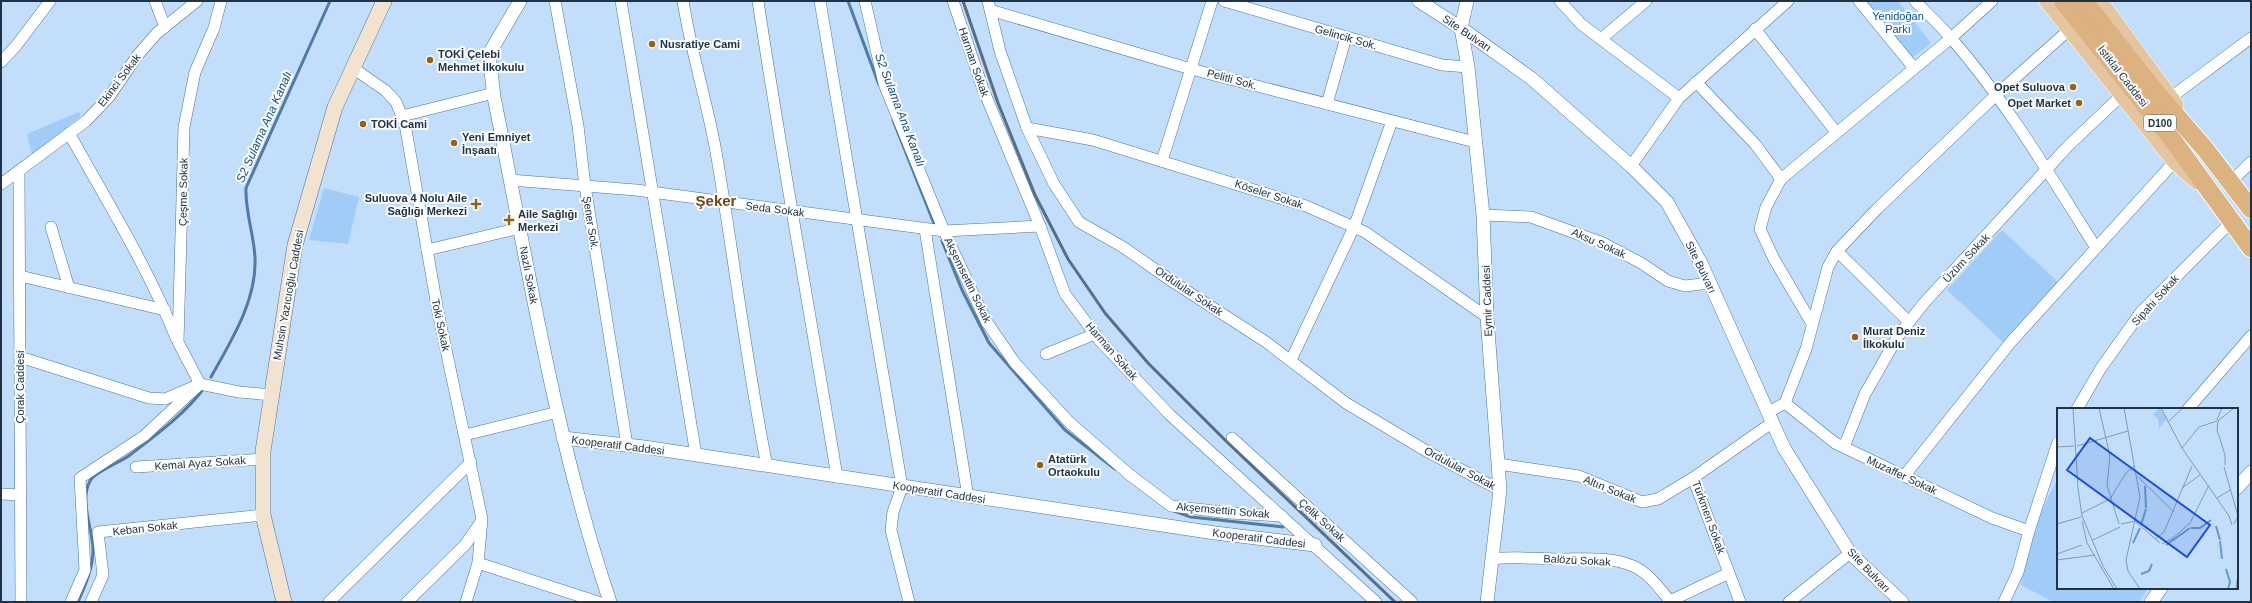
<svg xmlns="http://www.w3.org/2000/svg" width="2252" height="603" viewBox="0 0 2252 603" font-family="Helvetica,sans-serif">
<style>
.green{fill:#a2ccf8}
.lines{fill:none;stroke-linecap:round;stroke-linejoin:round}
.stream{stroke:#517aa5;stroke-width:3}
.minor-casing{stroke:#49749f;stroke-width:12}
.tertiary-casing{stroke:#49749f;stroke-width:14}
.secondary-casing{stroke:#49749f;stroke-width:16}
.primary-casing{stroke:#fff;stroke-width:18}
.trunk-casing{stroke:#fff;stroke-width:20}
.minor{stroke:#fff;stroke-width:11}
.tertiary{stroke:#fff;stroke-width:13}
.secondary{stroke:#f2e2d0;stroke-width:15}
.primary{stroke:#e5c5a0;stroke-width:17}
.trunk{stroke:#dcb280;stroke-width:18}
.rail{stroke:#586e85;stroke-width:3}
.poi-dot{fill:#966117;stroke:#fcfcfc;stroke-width:1.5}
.labels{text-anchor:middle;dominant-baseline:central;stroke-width:4;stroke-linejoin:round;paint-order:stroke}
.shield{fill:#fcfcfc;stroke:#626f7d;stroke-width:1}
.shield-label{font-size:10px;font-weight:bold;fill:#203346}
.park-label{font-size:11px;fill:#005595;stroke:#fcfcfc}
.street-label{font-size:11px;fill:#203346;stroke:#fcfcfc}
.poi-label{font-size:11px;font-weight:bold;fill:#203346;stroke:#fcfcfc;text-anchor:start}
.water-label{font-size:12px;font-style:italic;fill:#174f81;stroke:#fcfcfc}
.district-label{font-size:15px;font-weight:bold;fill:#6e4919;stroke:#fcfcfc}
.inset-river{fill:none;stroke:#6699ce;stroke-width:2}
.inset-road{fill:none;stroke:#819ab3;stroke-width:1}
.view{fill:#1d4ed8;fill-opacity:0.15;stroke:#1d4ed8;stroke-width:2}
.inset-edge{fill:none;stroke:#203346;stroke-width:2}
</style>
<rect width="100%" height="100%" fill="#c2defb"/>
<g class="green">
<path d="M 1865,1 L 1898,1 L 1931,43 L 1911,59 Z"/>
<path d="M 79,112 L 81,116 L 32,154 L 27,134 Z"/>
<path d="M 324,188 L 359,197 L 348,244 L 309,240 Z"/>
<path d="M 2002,230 L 2058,282 L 2003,342 L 1947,290 Z"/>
<path d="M 2058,479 L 2058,588 L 2148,588 L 2139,602 L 2053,602 L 2021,585 C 2024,554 2042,505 2058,479 Z"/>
</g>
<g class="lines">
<g class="stream">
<path d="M 848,1 L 879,85"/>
<path d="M 893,120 L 935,226"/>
<path d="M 942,241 L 962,290 L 989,343 L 1065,430 L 1115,469"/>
<path d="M 211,377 C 231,341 257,300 255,258 C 254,234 245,212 246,188 L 330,1"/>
<path d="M 1174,511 L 1191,517 L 1283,527"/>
<path d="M 78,602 C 85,586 93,568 93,550 C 93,529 79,501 90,481 C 94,472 121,462 130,455 C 156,435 185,414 204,388"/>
</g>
<g class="minor-casing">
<g id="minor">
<path d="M 155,1 L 165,27"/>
<path d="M 555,1 L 578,126 L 585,186 L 627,445"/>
<path d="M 621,1 L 696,455"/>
<path d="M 683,1 C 691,52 707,101 716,152 C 734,256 746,362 767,466"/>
<path d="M 758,1 C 782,160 811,318 837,477"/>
<path d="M 820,1 L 902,487 L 893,512 L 891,530 L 909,602"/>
<path d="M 865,1 L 884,84 L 944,231 L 986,321 L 1015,363 L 1069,422 L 1130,475 L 1171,506 L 1230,513 L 1282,516"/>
<path d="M 953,1 L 983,89 L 1040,226 L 1065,294 L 1100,341 L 1170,415 L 1376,602"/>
<path d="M 988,1 L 1000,51 L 1027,128 L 1054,184 L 1079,222 L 1123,247 L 1173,282 L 1266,342 L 1346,403 L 1428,452 L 1500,490"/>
<path d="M 1224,1 L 1442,65 L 1468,67"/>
<path d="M 1560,1 L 1581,24 L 1679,98"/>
<path d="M 1859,1 L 1914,68"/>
<path d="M 1915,1 C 1927,13 1940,25 1951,38 C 2007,102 2051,177 2096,248"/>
<path d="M 990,10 L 1191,69 L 1475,142"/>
<path d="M 1755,29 L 1836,132"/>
<path d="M 1601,39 L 1646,1"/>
<path d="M 1,62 L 16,46 L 50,1"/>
<path d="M 353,68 L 386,91 L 396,102 L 405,124 L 438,312 L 482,519 L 478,563 L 466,602"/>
<path d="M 1696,82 L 1755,144 L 1781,179 L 1766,207 L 1760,229 L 1774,259 L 1811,322"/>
<path d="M 2170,98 L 2251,38"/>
<path d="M 1327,104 L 1346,37"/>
<path d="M 402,116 L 494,93"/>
<path d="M 1027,128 L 1093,140 L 1306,206 L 1365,232 L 1487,317"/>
<path d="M 69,133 C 106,200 148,267 176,338"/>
<path d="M 1162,161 L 1212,1"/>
<path d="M 1631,166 L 1679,98 L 1788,1"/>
<path d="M 19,172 L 21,602"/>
<path d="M 1781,179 L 1951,38 L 1992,1"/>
<path d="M 510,180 L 636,190 L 944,231 L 1040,226"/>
<path d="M 2231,182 L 2251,162"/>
<path d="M 1,184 L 86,121 L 109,97 L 137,56 L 157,33 L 197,1"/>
<path d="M 1483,215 L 1531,217 L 1603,243 L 1641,263 L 1668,281 L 1685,286 L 1710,283"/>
<path d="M 51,227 L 69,288"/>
<path d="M 925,229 L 968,497"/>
<path d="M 427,250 L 520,228"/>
<path d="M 1837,251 L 1909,322"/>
<path d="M 20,276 L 165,310"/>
<path d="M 1046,354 L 1095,334"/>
<path d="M 20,357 L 149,398 L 165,399 L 200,384 L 239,392 L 272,395"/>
<path d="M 1291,360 L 1354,227 L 1392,121"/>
<path d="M 1785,403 L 1835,443 L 1992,518 L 2029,531"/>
<path d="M 2077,409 L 2101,368 L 2141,312 L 2232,221"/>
<path d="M 2188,409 L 2251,336"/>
<path d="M 1769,412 L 1785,403 L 1806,349 L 1828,267 L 1837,251 L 1877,209 L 1996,95 L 2070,29"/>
<path d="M 465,435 L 558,412"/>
<path d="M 1232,438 L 1412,602"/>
<path d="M 1844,447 L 1865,394 L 1898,336 L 1924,303 L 2068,146 L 2123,94"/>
<path d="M 1498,464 L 1579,476 L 1642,502 L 1658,499 L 1693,478"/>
<path d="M 136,467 L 263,459"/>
<path d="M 1905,475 L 2010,343 L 2175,161"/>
<path d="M 1,494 L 21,495"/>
<path d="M 1492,559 C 1515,556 1537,559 1560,559 C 1583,559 1610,556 1633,566 C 1649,573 1659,588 1670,601 L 1729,573"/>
<path d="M 478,563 L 598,602"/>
<path d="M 71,602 L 85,570 L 80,478 L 144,436 L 200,384 L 178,342 L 184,127 L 195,72 L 214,28 L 221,1"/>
<path d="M 91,602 L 103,575 L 98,532 L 263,515"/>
<path d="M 329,602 L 471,462"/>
<path d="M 407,602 L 465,545 L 481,522"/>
<path d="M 1740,602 L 1693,478 L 1773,422"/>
<path d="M 1789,602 L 1850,553"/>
<path d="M 2004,602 L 2018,572 L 2029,531 L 2058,442"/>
</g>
</g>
<g class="tertiary-casing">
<g id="tertiary">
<path d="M 520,1 L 489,54 L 494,97 C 528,266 555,438 610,602"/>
<path d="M 1419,1 L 1461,28 L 1531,78 L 1631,166 L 1667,202 L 1701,263 L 1784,448 L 1850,553 L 1902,602"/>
<path d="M 1467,1 L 1461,28 L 1468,67 L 1483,215 L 1487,317 L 1500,490 L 1487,602"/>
<path d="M 563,438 L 644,447 L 1215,533 L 1315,545"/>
<path d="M 2237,488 L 2251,472"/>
<path d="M 2151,602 L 2161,588"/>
</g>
</g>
<g class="secondary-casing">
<path id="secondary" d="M 284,602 L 263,515 L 263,451 L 295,245 L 335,107 L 384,1"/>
</g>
<g class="primary-casing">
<g id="primary">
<path d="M 2048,1 L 2175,161 L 2197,181"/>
<path d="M 2099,1 L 2175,105"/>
</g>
</g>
<g class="trunk-casing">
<g id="trunk">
<path d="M 2063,1 L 2172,139 L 2251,248"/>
<path d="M 2084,1 L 2154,90 L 2205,149 L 2251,209"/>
</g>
</g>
<use href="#minor" class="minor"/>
<use href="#tertiary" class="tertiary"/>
<use href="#secondary" class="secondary"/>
<use href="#primary" class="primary"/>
<use href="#trunk" class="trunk"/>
<path class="rail" d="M 963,1 L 998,103 L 1035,195 L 1068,259 L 1105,313 L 1148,363 L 1227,442 L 1395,602"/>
</g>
<g class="poi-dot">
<circle cx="652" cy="44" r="4"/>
<circle cx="430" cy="60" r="4"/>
<circle cx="2073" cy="87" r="4"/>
<circle cx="2079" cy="103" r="4"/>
<circle cx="363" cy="124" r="4"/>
<circle cx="454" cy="143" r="4"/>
<path d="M474 198h4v4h4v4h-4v4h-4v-4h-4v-4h4z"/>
<path d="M507 214h4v4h4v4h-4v4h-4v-4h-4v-4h4z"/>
<circle cx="1855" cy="337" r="4"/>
<circle cx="1040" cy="465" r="4"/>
</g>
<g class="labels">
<rect class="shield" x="2144" y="115" width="32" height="16" rx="3"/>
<g class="shield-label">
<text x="2160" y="123">D100</text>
</g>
<g class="park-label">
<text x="1898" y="16">Yenidoğan<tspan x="1898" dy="13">Parkı</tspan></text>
</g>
<g class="street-label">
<text transform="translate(1467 33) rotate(34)">Site Bulvarı</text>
<text transform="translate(1346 37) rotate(16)">Gelincik Sok.</text>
<text transform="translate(974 62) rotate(71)">Harman Sokak</text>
<text transform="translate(2123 76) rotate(52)">İstiklal Caddesi</text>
<text transform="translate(1232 79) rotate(15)">Pelitli Sok.</text>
<text transform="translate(119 80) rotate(-53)">Ekinci Sokak</text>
<text transform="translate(183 192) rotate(-89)">Çeşme Sokak</text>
<text transform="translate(1269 194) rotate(18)">Köseler Sokak</text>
<text transform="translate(775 209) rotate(7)">Seda Sokak</text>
<text transform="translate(591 223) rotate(81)">Şener Sok.</text>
<text transform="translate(1599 243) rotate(24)">Aksu Sokak</text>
<text transform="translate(1966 258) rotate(-47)">Üzüm Sokak</text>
<text transform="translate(1701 267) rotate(64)">Site Bulvarı</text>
<text transform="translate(529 275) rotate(79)">Nazlı Sokak</text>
<text transform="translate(968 280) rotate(64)">Akşemsettin Sokak</text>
<text transform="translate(1189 291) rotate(34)">Ordulular Sokak</text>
<text transform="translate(288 295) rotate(-80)">Muhsin Yazıcıoğlu Caddesi</text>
<text transform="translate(2155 300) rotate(-48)">Sipahi Sokak</text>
<text transform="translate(1487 301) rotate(-92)">Eymir Caddesi</text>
<text transform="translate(441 325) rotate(78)">Toki Sokak</text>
<text transform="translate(1112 351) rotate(49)">Harman Sokak</text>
<text transform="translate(20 387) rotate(-90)">Çorak Caddesi</text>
<text transform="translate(618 445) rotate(7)">Kooperatif Caddesi</text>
<text transform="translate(200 463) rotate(-4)">Kemal Ayaz Sokak</text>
<text transform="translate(1460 468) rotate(28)">Ordulular Sokak</text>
<text transform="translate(1902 475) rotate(25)">Muzaffer Sokak</text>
<text transform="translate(1610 489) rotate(22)">Altın Sokak</text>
<text transform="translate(939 492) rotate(9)">Kooperatif Caddesi</text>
<text transform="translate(1223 510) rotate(5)">Akşemsettin Sokak</text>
<text transform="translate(1709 517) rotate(70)">Türkmen Sokak</text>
<text transform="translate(1322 520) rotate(42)">Çelik Sokak</text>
<text transform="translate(145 528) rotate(-6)">Keban Sokak</text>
<text transform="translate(1259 538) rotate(7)">Kooperatif Caddesi</text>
<text transform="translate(1577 560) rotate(3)">Balözü Sokak</text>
<text transform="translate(1869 570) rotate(46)">Site Bulvarı</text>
</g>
<g class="poi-label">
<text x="660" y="44">Nusratiye Cami</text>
<text x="438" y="54">TOKİ Çelebi<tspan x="438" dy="13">Mehmet İlkokulu</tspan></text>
<text x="2065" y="87" text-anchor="end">Opet Suluova</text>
<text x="2071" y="103" text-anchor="end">Opet Market</text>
<text x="371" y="124">TOKİ Cami</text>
<text x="462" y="137">Yeni Emniyet<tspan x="462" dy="13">İnşaatı</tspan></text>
<text x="467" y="198" text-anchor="end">Suluova 4 Nolu Aile<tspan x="467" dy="13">Sağlığı Merkezi</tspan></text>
<text x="518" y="214">Aile Sağlığı<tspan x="518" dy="13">Merkezi</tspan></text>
<text x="1863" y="331">Murat Deniz<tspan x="1863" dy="13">İlkokulu</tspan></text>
<text x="1048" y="459">Atatürk<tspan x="1048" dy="13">Ortaokulu</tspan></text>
</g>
<g class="water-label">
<text transform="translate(900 110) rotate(69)">S2 Sulama Ana Kanalı</text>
<text transform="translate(264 127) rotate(-66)">S2 Sulama Ana Kanalı</text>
</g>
<g class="district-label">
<text x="716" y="200">Şeker</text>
</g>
</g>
<g transform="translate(2057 408)">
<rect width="181" height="181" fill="#c2defb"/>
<path d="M 102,0 L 110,10 L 102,21 L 101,11 L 96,6 Z" fill="#a2ccf8"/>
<path class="inset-river" d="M 88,78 L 89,100M 84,117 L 89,101M 159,118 L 163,132M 134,120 L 143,120 L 154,112M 163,133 L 165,151M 76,135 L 83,120M 109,137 L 133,120M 169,161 L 173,174 L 171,181M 84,166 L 92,163 L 95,156"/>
<path class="inset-road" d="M 16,0 L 21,80 L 25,108 L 46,158 L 60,181M 42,0 L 53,48 L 50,77 L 62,116M 67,0 L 83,89 L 69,152 L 71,163 L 83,181M 104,0 L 125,40 L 172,108 L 175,117M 160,12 L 165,0M 112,13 L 126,0M 161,13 L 160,22 L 168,47 L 168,57M 161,13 L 177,0M 20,38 L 71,23M 0,39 L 17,38M 125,40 L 142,19 L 160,13M 167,59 L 181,108 L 177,116M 81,69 L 117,104M 125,80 L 143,67M 160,90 L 173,82M 25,105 L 53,91 L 69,65 L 77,58M 25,113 L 30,135 L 57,181M 79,114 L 103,135M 0,116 L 24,109M 64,116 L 79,113M 98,131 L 107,124 L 135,58M 36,132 L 63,119M 105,136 L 116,130 L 133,115 L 152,77M 0,146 L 25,137M 0,152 L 38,147M 179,181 L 181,166"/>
<path class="view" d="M 33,30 L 153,117 L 130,149 L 10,62 Z"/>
<rect width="181" height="181" class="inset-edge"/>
</g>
<rect width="2252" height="603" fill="none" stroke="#203346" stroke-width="4"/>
</svg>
